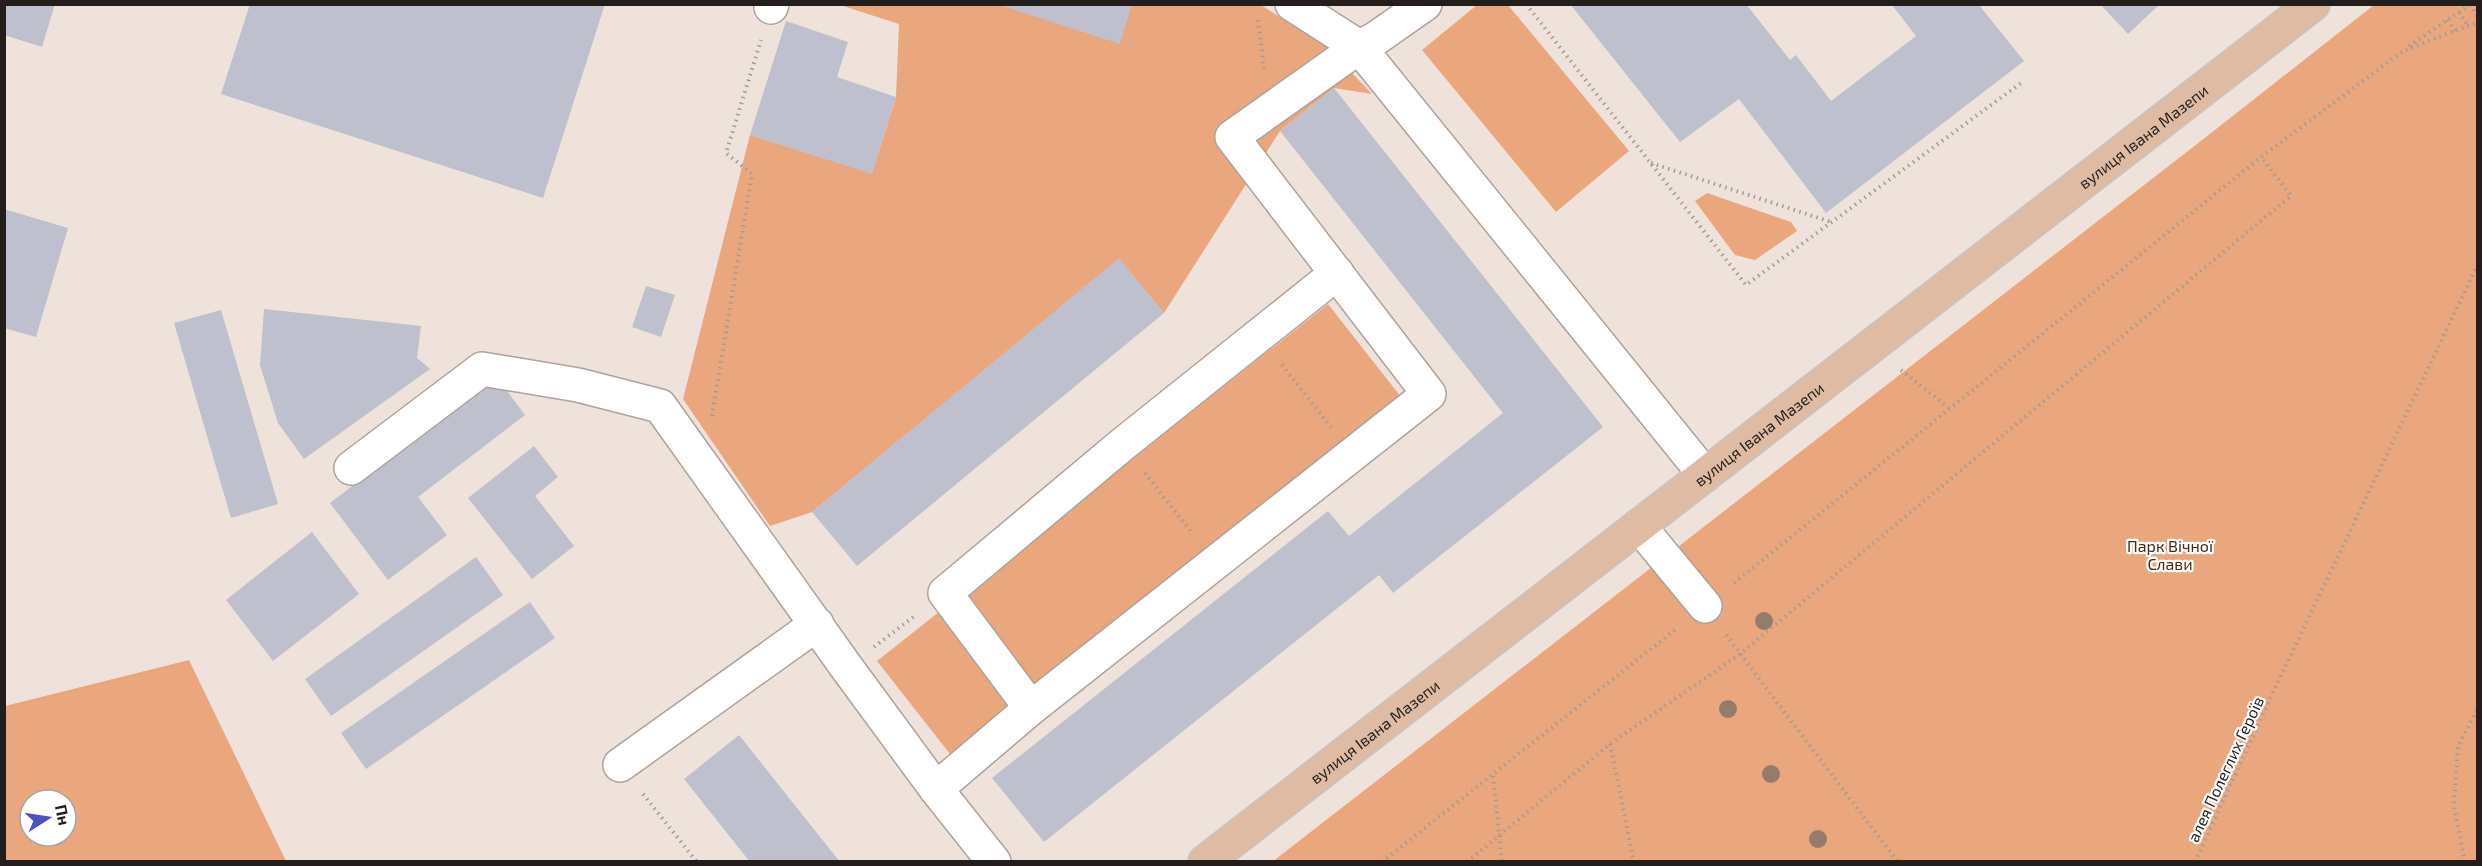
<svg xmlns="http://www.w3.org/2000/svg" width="2482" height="866" viewBox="0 0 2482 866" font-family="'Exo 2',sans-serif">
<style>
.green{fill:#eaa67d;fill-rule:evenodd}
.building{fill:#bec0cd}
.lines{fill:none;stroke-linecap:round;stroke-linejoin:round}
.minor-casing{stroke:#aea29b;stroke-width:36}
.major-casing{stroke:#c6c4c4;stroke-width:36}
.path{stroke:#a59b95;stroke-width:4;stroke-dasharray:1.5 4.5;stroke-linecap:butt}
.minor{stroke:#fff;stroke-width:33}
.major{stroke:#e0bba4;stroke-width:33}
.tree{fill:#947c6c}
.labels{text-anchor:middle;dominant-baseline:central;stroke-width:4.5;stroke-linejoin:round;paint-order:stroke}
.street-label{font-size:16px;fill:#231e1b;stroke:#fff}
.park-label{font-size:16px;fill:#4a2812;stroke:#fff}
</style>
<rect width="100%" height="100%" fill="#efe2da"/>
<g class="green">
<path d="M 840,5 L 1261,5 L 1326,46 L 1372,94 L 1334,88 L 1280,131 L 1164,313 L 1119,259 L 812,512 L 770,526 L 683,399 L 750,135 L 872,173 L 896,97 L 899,24 Z"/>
<path d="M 1477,5 L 1508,5 L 1629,151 L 1556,212 L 1422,50 Z"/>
<path d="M 2374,5 L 2477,5 L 2477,861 L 1272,862 L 2206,137 Z"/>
<path d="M 1707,193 L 1791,222 L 1797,231 L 1755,260 L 1735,255 L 1695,201 Z"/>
<path d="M 1328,304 L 1401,397 L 950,754 L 877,661 Z"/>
<path d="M 189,660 L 286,861 L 5,861 L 5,706 ZM 30,800 L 66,800 L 66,836 L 30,836 Z"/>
</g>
<g class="building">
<path d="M 4,4 L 55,4 L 42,47 L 4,35 Z"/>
<path d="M 250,4 L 605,4 L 543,198 L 221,94 Z"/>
<path d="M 997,4 L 1132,4 L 1120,44 Z"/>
<path d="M 1570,4 L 1746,4 L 1790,60 L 1796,55 L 1831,101 L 1916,36 L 1892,5 L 1979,5 L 2024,61 L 1826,213 L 1739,99 L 1680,142 Z"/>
<path d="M 2100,4 L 2160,4 L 2128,34 Z"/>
<path d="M 786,21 L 848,42 L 837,77 L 896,97 L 872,174 L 750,135 Z"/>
<path d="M 1334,88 L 1603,427 L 1393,593 L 1379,575 L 1044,842 L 992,778 L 1328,511 L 1349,536 L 1503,413 L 1280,131 Z"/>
<path d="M 4,209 L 68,228 L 36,337 L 4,328 Z"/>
<path d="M 1119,258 L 1164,313 L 857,566 L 812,512 Z"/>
<path d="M 646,286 L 675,295 L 661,337 L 632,327 Z"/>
<path d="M 264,309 L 421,326 L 417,358 L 430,369 L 304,459 L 278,423 L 260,365 Z"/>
<path d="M 221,310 L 278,504 L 231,518 L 174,323 Z"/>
<path d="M 496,376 L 525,415 L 418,497 L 447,535 L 388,580 L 330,503 Z"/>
<path d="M 534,446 L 558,477 L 535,496 L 574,546 L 532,579 L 468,498 Z"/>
<path d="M 312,532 L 359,594 L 273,661 L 226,600 Z"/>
<path d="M 476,557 L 503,595 L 331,716 L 305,679 Z"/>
<path d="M 530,602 L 555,638 L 366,769 L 341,733 Z"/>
<path d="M 739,735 L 840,862 L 750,862 L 684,779 Z"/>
</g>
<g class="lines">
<g class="minor-casing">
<g id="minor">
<path d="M 1292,4 L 1359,47 L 1705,475"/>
<path d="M 771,7 L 772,4"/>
<path d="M 351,468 L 482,369 L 578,385 L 660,406 L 847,668 L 936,789 L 994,862"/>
<path d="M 1639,526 L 1705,606"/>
<path d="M 1031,708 L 945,593 L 1123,444 L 1337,273"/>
<path d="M 620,765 L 817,624"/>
<path d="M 936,789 L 1031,708 L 1429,394 L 1232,137 L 1359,47 L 1375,39 L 1425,4"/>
</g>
</g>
<g class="major-casing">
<g id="major">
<path id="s1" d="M 1205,862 L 2313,4"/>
</g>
</g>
<g class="path">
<path d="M 1526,4 L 1746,285 L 2021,83"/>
<path d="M 2471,4 L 2478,19"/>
<path d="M 2459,12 L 2468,26"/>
<path d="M 1258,20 L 1264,69"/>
<path d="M 2447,20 L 2455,31"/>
<path d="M 2409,46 L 2471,4"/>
<path d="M 1651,163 L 1831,222"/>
<path d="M 1282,365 L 1331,427"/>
<path d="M 1901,370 L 1949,408"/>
<path d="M 712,416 L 752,174 L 726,153 L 761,40"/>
<path d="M 1145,473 L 1192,533"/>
<path d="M 1734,583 L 2261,157 L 2403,51 L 2478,22"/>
<path d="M 1726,635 L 1898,862"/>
<path d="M 874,647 L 916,615"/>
<path d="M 1610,744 L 1634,862"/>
<path d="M 1493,776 L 1502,862"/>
<path d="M 643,794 L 697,862"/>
<path d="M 1382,862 L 1676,629"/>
<path d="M 1467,862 L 1610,744 L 1740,654 L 2291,196 L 2261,157"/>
<path d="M 2195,862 L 2276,686 L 2478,264"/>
<path d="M 2465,862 L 2454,806 L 2458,746 L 2478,708"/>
</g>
<use href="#minor" class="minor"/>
<use href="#major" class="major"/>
</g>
<g class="tree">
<circle cx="1764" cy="621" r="9"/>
<circle cx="1728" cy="709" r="9"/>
<circle cx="1771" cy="774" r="9"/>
<circle cx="1818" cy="839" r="9"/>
</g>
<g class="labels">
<g class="street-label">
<text stroke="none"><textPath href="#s1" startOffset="1186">вулиця Івана Мазепи</textPath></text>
<text stroke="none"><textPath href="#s1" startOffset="700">вулиця Івана Мазепи</textPath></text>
<text stroke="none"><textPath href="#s1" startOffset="214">вулиця Івана Мазепи</textPath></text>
<text transform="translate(2225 769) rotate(-65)">алея Полеглих Героїв</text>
</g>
<g class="park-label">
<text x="2170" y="545">Парк Вічної<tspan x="2170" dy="18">Слави</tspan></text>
</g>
</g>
<rect width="2482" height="866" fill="none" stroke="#231e1b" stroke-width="12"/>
<g transform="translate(48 818) rotate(78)"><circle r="28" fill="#ffffff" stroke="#a7a5a4" stroke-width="1.5"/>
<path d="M0-4.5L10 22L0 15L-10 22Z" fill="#4c4fc5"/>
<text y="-9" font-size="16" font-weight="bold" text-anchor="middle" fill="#231e1b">Пн</text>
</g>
</svg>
